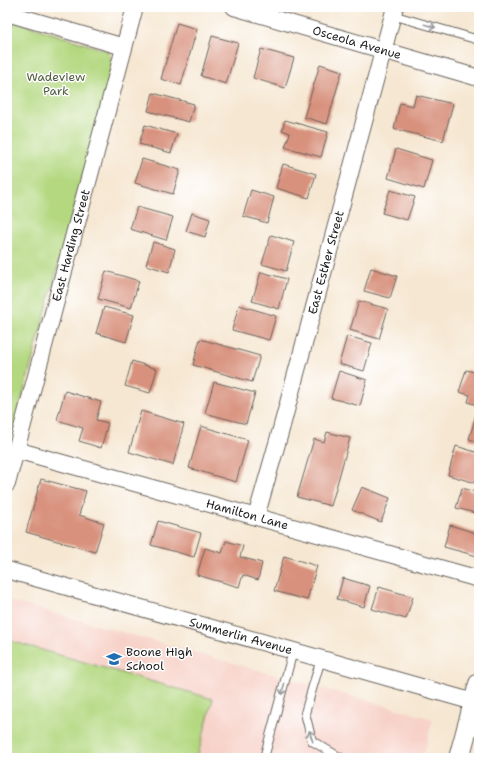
<svg xmlns="http://www.w3.org/2000/svg" width="486" height="765" viewBox="0 0 486 765" font-family="'Shantell Sans',sans-serif">
<style>
.built{fill:#f7d1c7}
.green{fill:#b4d880;stroke:#687a4e}
.building{fill:#d8917d}
.lines{fill:none;stroke-linecap:round;stroke-linejoin:round}
.service-casing{stroke:#68635c;stroke-width:10}
.minor-casing{stroke:#68635c;stroke-width:18}
.tertiary-casing{stroke:#68635c;stroke-width:22}
.service{stroke:#fff;stroke-width:8}
.minor{stroke:#fff;stroke-width:16}
.tertiary{stroke:#fff;stroke-width:20}
.oneway{stroke:#999}
.labels{text-anchor:middle;dominant-baseline:central;stroke-width:3;stroke-linejoin:round;paint-order:stroke}
.street-label{font-size:12px;fill:#1c1c1c;stroke:#fff}
.park-label{font-size:12px;fill:#515e3f;stroke:#fff}
.poi-label{font-size:12px;fill:#1c1c1c;stroke:#fff;text-anchor:start}
</style>
<rect width="100%" height="100%" fill="#fff"/>
<filter id="ink" filterUnits="userSpaceOnUse"><feTurbulence type="fractalNoise" baseFrequency=".025" numOctaves="2"/><feDisplacementMap in="SourceGraphic" scale="8" xChannelSelector="R" yChannelSelector="G"/><feConvolveMatrix kernelMatrix="1 2 1 2 8 2 1 2 1" color-interpolation-filters="sRGB"/></filter>
<filter id="wash" filterUnits="userSpaceOnUse"><feTurbulence type="fractalNoise" baseFrequency=".012" numOctaves="4" result="noise"/><feDisplacementMap in="SourceGraphic" scale="16" xChannelSelector="R" yChannelSelector="G"/><feGaussianBlur stdDeviation="0.9" result="paint"/><feColorMatrix in="noise" values="0 0 0 0 0 0 0 0 0 0 0 0 0 0 0 0 0 1.4 0 .05"/><feComposite in="paint" operator="in"/></filter>
<g filter="url(#wash)">
<rect width="100%" height="100%" fill="#f6e7d2"/>
<path class="built" d="M 7,600 L 433,719 L 423,758 L 7,758 Z"/>
<g class="green">
<path d="M 7,19 L 108,51 L 113,65 L 7,453 Z"/>
<path d="M 7,640 L 213,699 L 197,758 L 7,758 Z"/>
</g>
<g id="blocks">
<g class="building">
<path d="M 177,23 L 197,29 L 181,85 L 161,79 Z"/>
<path d="M 212,36 L 238,43 L 226,84 L 201,76 Z"/>
<path d="M 261,49 L 294,58 L 285,88 L 253,78 Z"/>
<path d="M 320,64 L 342,71 L 327,124 L 304,117 Z"/>
<path d="M 153,93 L 194,104 L 189,122 L 148,111 Z"/>
<path d="M 416,95 L 453,104 L 443,141 L 394,129 L 400,103 L 413,106 Z"/>
<path d="M 285,120 L 328,132 L 321,157 L 285,147 L 290,133 L 282,130 Z"/>
<path d="M 145,125 L 177,134 L 171,153 L 139,144 Z"/>
<path d="M 396,149 L 432,160 L 424,189 L 388,178 Z"/>
<path d="M 142,159 L 180,170 L 173,194 L 135,183 Z"/>
<path d="M 283,164 L 316,174 L 309,198 L 276,188 Z"/>
<path d="M 251,190 L 274,197 L 267,223 L 243,216 Z"/>
<path d="M 390,190 L 415,197 L 407,220 L 382,213 Z"/>
<path d="M 137,207 L 173,217 L 166,240 L 130,229 Z"/>
<path d="M 192,213 L 210,219 L 205,237 L 186,231 Z"/>
<path d="M 271,235 L 294,242 L 286,271 L 262,264 Z"/>
<path d="M 153,242 L 175,249 L 169,272 L 146,265 Z"/>
<path d="M 371,268 L 397,276 L 390,298 L 364,291 Z"/>
<path d="M 106,271 L 139,281 L 131,308 L 98,299 Z"/>
<path d="M 261,272 L 287,279 L 279,309 L 252,301 Z"/>
<path d="M 359,301 L 388,309 L 379,339 L 350,330 Z"/>
<path d="M 239,305 L 276,316 L 269,340 L 232,330 Z"/>
<path d="M 104,307 L 134,315 L 126,342 L 96,333 Z"/>
<path d="M 347,336 L 372,343 L 364,371 L 339,364 Z"/>
<path d="M 200,339 L 260,356 L 252,382 L 193,365 Z"/>
<path d="M 132,361 L 157,369 L 150,393 L 125,386 Z"/>
<path d="M 466,370 L 479,373 L 479,406 L 468,402 L 470,395 L 459,392 Z"/>
<path d="M 339,371 L 367,380 L 360,406 L 331,398 Z"/>
<path d="M 214,382 L 255,393 L 246,424 L 205,413 Z"/>
<path d="M 65,391 L 101,402 L 96,420 L 108,423 L 101,448 L 79,441 L 83,428 L 57,420 Z"/>
<path d="M 141,411 L 184,424 L 173,465 L 129,452 Z"/>
<path d="M 477,412 L 479,412 L 479,442 L 469,439 Z"/>
<path d="M 201,426 L 248,440 L 236,482 L 189,468 Z"/>
<path d="M 327,432 L 350,438 L 331,506 L 297,497 L 314,439 L 324,442 Z"/>
<path d="M 456,446 L 479,453 L 479,484 L 448,475 Z"/>
<path d="M 41,479 L 86,491 L 79,515 L 104,523 L 95,552 L 26,532 Z"/>
<path d="M 362,487 L 390,498 L 381,522 L 352,510 Z"/>
<path d="M 462,488 L 479,493 L 479,514 L 456,508 Z"/>
<path d="M 158,521 L 201,533 L 194,557 L 151,545 Z"/>
<path d="M 450,525 L 479,534 L 479,549 L 477,556 L 444,547 Z"/>
<path d="M 226,541 L 243,546 L 240,557 L 262,563 L 258,580 L 243,575 L 239,587 L 197,575 L 205,548 L 222,553 Z"/>
<path d="M 284,556 L 317,566 L 307,600 L 274,591 Z"/>
<path d="M 343,578 L 370,586 L 364,607 L 337,599 Z"/>
<path d="M 379,587 L 413,597 L 406,619 L 372,609 Z"/>
</g>
</g>
</g>
<g filter="url(#ink)">
<use href="#blocks" fill-opacity="0" stroke="#68635c" stroke-width="1"/>
<g class="lines">
<g class="service-casing">
<g id="service">
<path d="M 392,15 L 479,40"/>
<path d="M 321,659 L 305,713 L 312,741 L 341,758"/>
<path d="M 264,758 L 293,651"/>
</g>
</g>
<g class="minor-casing">
<g id="minor">
<path id="s1" d="M 234,7 L 479,78"/>
<path d="M 7,13 L 124,47"/>
<path id="s2" d="M 16,450 L 479,579"/>
<path id="s3" d="M 7,484 L 135,7"/>
<path id="s4" d="M 256,517 L 280,433 L 395,7"/>
<path id="s5" d="M 7,570 L 474,702"/>
</g>
</g>
<g class="tertiary-casing">
<path id="tertiary" d="M 459,758 L 479,684"/>
</g>
<use href="#service" class="service"/>
<use href="#minor" class="minor"/>
<use href="#tertiary" class="tertiary"/>
</g>
<defs><path id="oneway-shaft" d="M-6 0H5M1.5-3L5.5 0L1.5 3" fill="none" stroke-width="1.6" stroke-linecap="round" stroke-linejoin="round"/></defs>
<g class="oneway">
<use href="#oneway-shaft" transform="translate(430 26) rotate(16)"/>
<use href="#oneway-shaft" transform="translate(283 689) rotate(105)"/>
<use href="#oneway-shaft" transform="translate(311 736) rotate(-108)"/>
</g>
</g>
<defs>
<g id="school-bare" transform="scale(1.2)"><path d="M0-5L7-2L0 1L-7-2ZM-4 1L0 2.5L4 1V4Q0 6-4 4Z" fill="#1f6fb2" stroke="#fff" stroke-width="2.5" paint-order="stroke"/></g>
</defs>
<g fill-rule="evenodd">
<use href="#school-bare" x="114" y="659"/>
</g>
<g class="labels">
<g class="street-label">
<text stroke="none"><textPath href="#s1" startOffset="128">Osceola Avenue</textPath></text>
<text stroke="none"><textPath href="#s3" startOffset="247">East Harding Street</textPath></text>
<text stroke="none"><textPath href="#s4" startOffset="264">East Esther Street</textPath></text>
<text stroke="none"><textPath href="#s2" startOffset="240">Hamilton Lane</textPath></text>
<text stroke="none"><textPath href="#s5" startOffset="243">Summerlin Avenue</textPath></text>
</g>
<g class="park-label">
<text x="56" y="77">Wadeview<tspan x="56" dy="14">Park</tspan></text>
</g>
<g class="poi-label">
<text x="126" y="652">Boone High<tspan x="126" dy="14">School</tspan></text>
</g>
</g>
<rect width="486" height="765" fill="none" stroke="#fff" stroke-width="24"/>
</svg>
